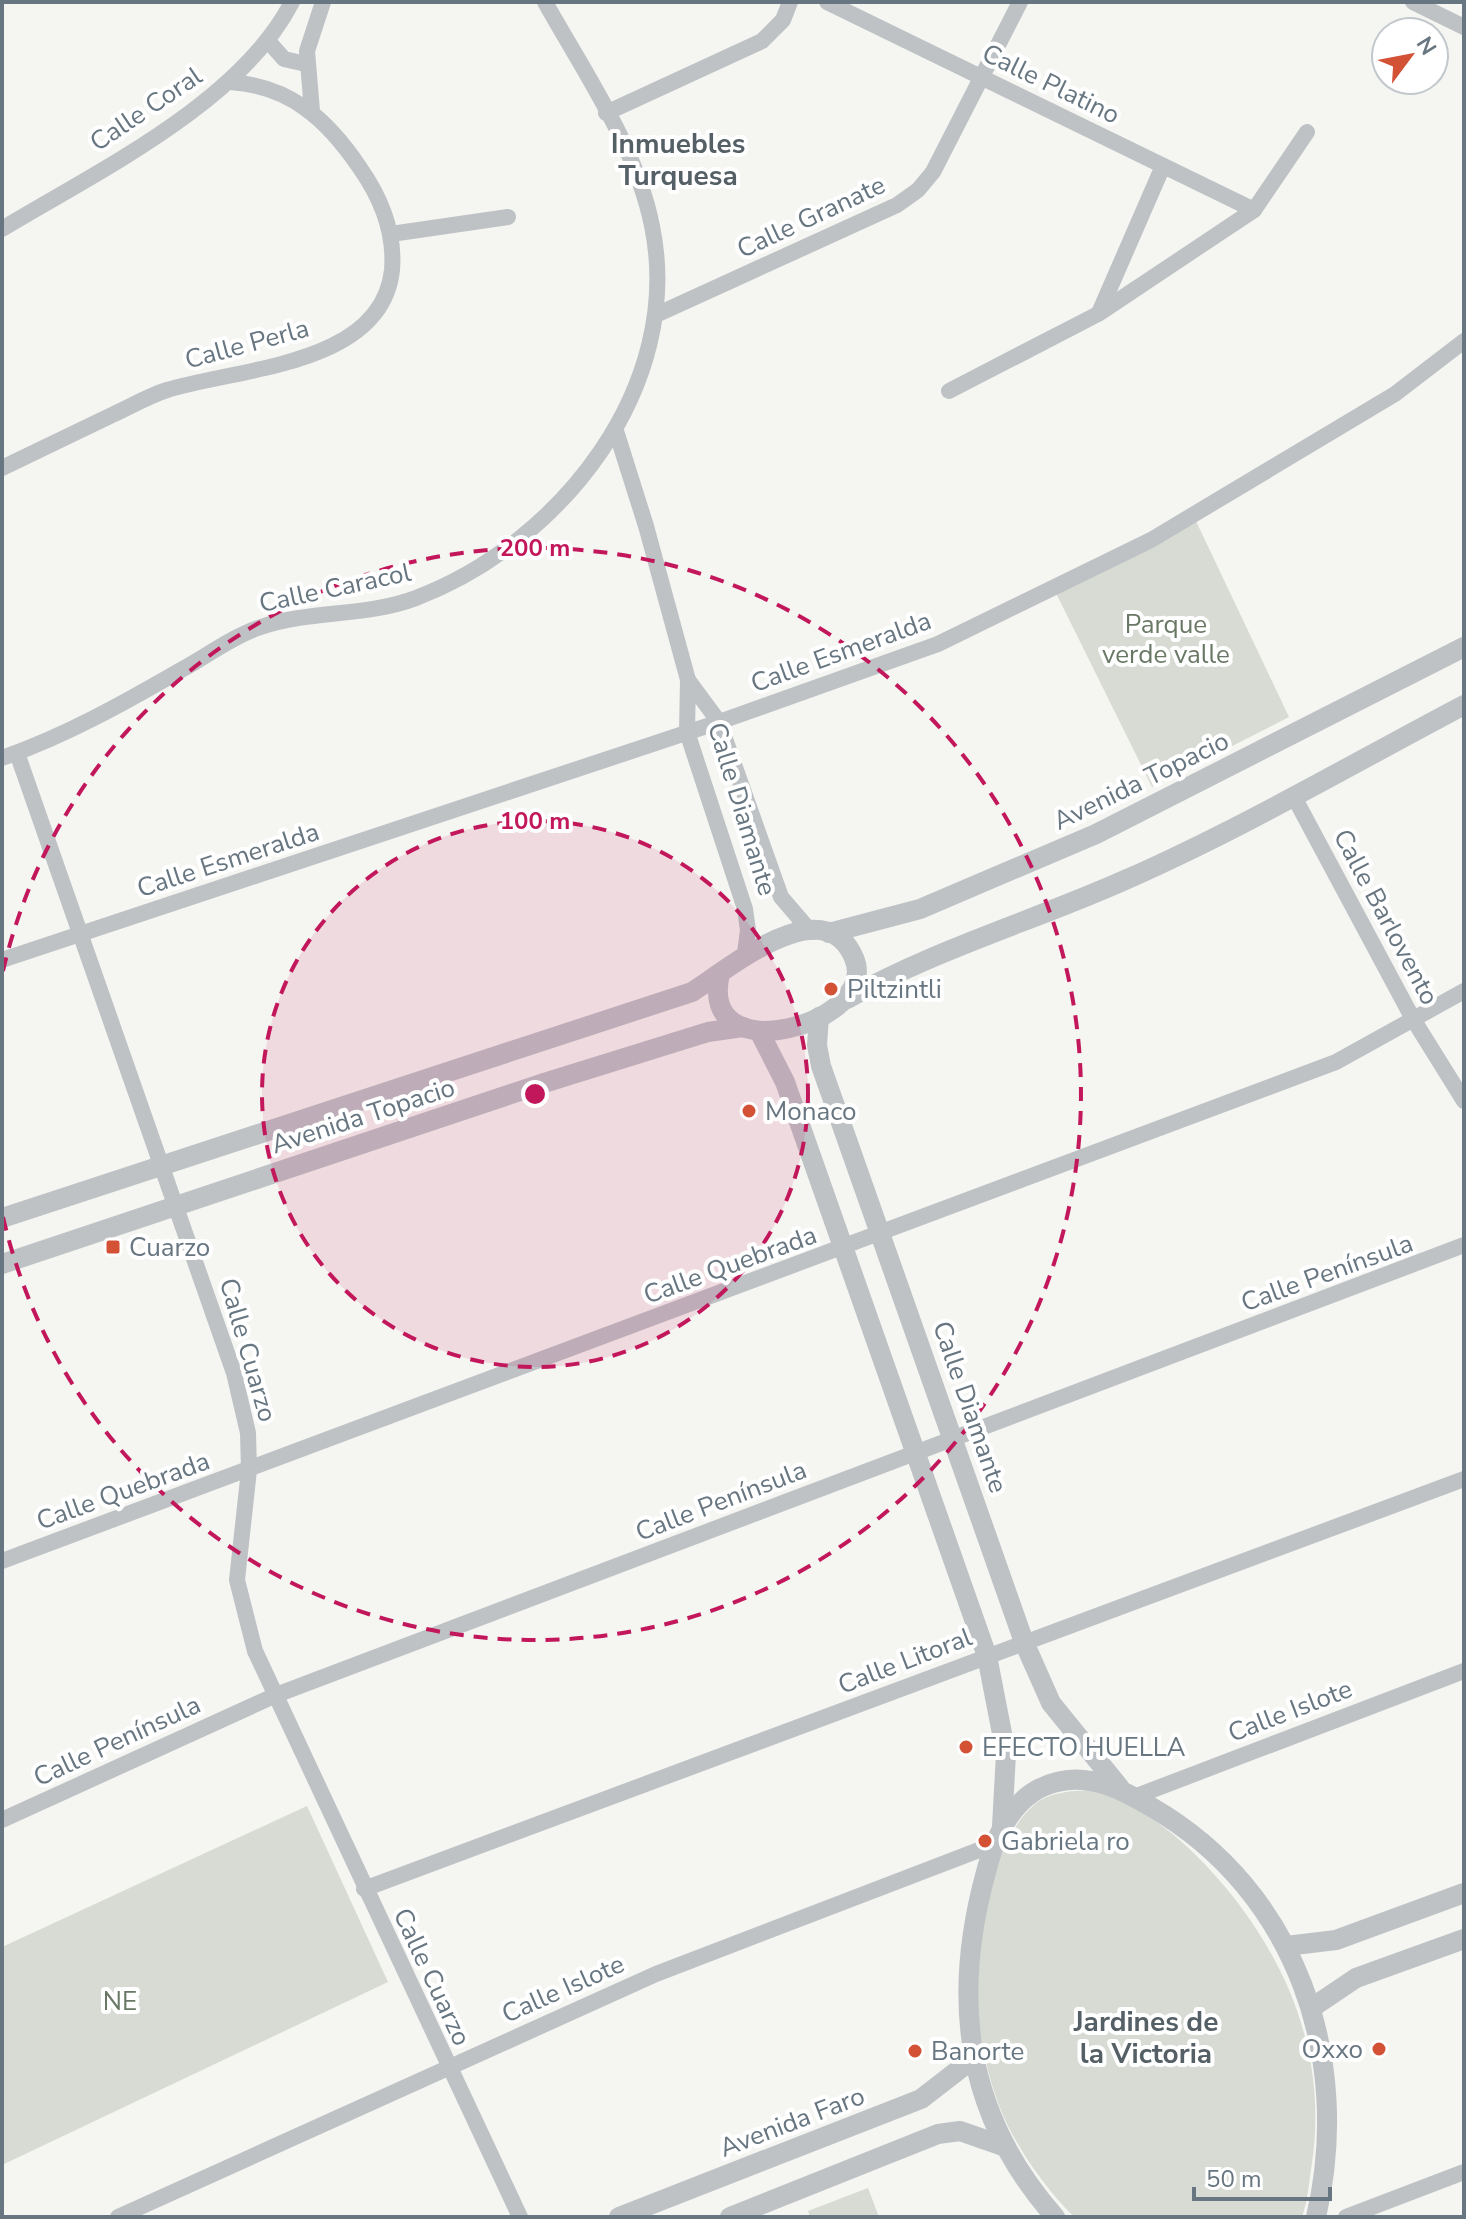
<svg xmlns="http://www.w3.org/2000/svg" width="1466" height="2219" viewBox="0 0 1466 2219" font-family="'Nunito Sans',sans-serif">
<style>
.green{fill:#d7dbd3}
.lines{fill:none;stroke-linecap:round;stroke-linejoin:round}
.minor{stroke:#bec2c5;stroke-width:16}
.tertiary{stroke:#bec2c5;stroke-width:20}
.ring{fill:none;stroke:#c2185b;stroke-width:4;stroke-dasharray:14 10}
.poi-dot{fill:#d35134;stroke:#fff;stroke-width:3}
.labels{text-anchor:middle;dominant-baseline:central;stroke-width:8;stroke-linejoin:round;paint-order:stroke}
.street-label{font-size:26px;fill:#677680;stroke:#fff}
.park-label{font-size:26px;fill:#697865;stroke:#fff}
.poi-label{font-size:26px;fill:#677680;stroke:#fff;text-anchor:start}
.neighbourhood-label{font-size:28px;font-weight:bold;fill:#545f66;stroke:#fff}
.centre{fill:#c2185b;stroke:#fff;stroke-width:4}
.ring-label{font-size:24px;text-anchor:middle;font-weight:bold;fill:#c2185b;stroke:#fff;stroke-width:8;stroke-linejoin:round;paint-order:stroke}
</style>
<rect width="100%" height="100%" fill="#f5f5f2"/>
<g class="green">
<path d="M 1195,519 L 1289,717 L 1152,787 L 1053,587 Z"/>
<path d="M 1090,1790 C 1147,1806 1188,1843 1226,1888 C 1291,1967 1327,2060 1312,2163 C 1309,2181 1308,2200 1302,2217 L 1074,2217 C 1047,2190 1024,2158 1007,2124 C 989,2087 978,2035 977,1994 C 976,1944 993,1839 1033,1806 C 1048,1792 1071,1791 1090,1790 Z"/>
<path d="M 307,1806 L 388,1982 L 2,2165 L 2,1947 Z"/>
<path d="M 868,2188 L 879,2217 L 810,2217 L 808,2211 Z"/>
</g>
<g class="lines">
<g class="minor">
<path d="M 827,2 L 1254,210"/>
<path d="M 1413,2 L 1464,27"/>
<path d="M 269,42 L 284,59 L 306,64"/>
<path d="M 312,111 L 307,51 L 323,2"/>
<path d="M 606,113 L 762,41 L 783,20 L 790,2"/>
<path d="M 2,229 C 98,171 240,103 292,2"/>
<path d="M 391,234 L 508,217"/>
<path d="M 1099,313 L 1163,166"/>
<path d="M 658,314 L 897,205 L 918,190 L 933,172 L 1020,2"/>
<path d="M 949,391 L 1098,314 L 1254,210 L 1307,132"/>
<path d="M 616,431 L 646,526 L 688,680 L 687,732 L 745,909 L 748,930 L 745,953"/>
<path d="M 2,468 C 39,450 75,433 112,415 C 130,407 148,396 167,390 C 238,368 382,366 392,270 C 395,233 381,198 360,168 C 327,119 290,86 230,82"/>
<path d="M 688,680 L 719,722 L 781,897 L 811,932"/>
<path d="M 17,753 L 234,1373 L 248,1433 L 249,1470 L 237,1580 L 255,1651 L 520,2217"/>
<path d="M 2,758 C 65,736 124,703 181,670 C 207,656 233,636 261,627 C 311,610 366,617 416,598 C 561,543 685,386 652,226 C 636,146 584,72 545,2"/>
<path d="M 1293,795 L 1413,1019 L 1464,1101"/>
<path d="M 2,960 L 719,722 L 938,644 L 1151,540 L 1395,394 L 1464,341"/>
<path d="M 2,1561 L 1336,1062 L 1464,991"/>
<path d="M 1134,1797 L 1464,1671"/>
<path d="M 2,1820 L 276,1695 L 1464,1245"/>
<path d="M 364,1889 L 1464,1479"/>
<path d="M 118,2217 L 656,1974 L 992,1845"/>
<path d="M 1346,2217 L 1464,2172"/>
</g>
<g class="tertiary">
<path d="M 829,933 L 920,909 L 1096,834 L 1464,647"/>
<path d="M 847,999 C 936,949 1033,921 1125,880 C 1241,829 1352,764 1464,705"/>
<path d="M 819,1017 L 817,1045 L 821,1066 L 1024,1642 L 1051,1703 L 1120,1788"/>
<path d="M 759,1031 L 785,1082 L 987,1656 L 1006,1754 L 1002,1826"/>
<path d="M 2,1218 L 692,992 C 727,970 824,887 854,958 C 882,1023 696,1075 720,974"/>
<path d="M 2,1264 L 544,1083 L 708,1032 L 743,1027"/>
<path d="M 1286,1946 L 1336,1940 L 1464,1893"/>
<path d="M 1313,2007 L 1356,1978 L 1464,1939"/>
<path d="M 619,2217 L 921,2099 L 974,2058"/>
<path d="M 730,2217 L 938,2134 L 960,2131 L 1006,2147"/>
<path d="M 1055,2217 C 965,2115 951,1999 986,1872 C 996,1834 1014,1792 1057,1782 C 1091,1773 1125,1791 1153,1808 C 1297,1892 1353,2059 1316,2217"/>
</g>
</g>
<circle cx="535" cy="1094" r="273" fill="#c2185b" fill-opacity=".12"/>
<g class="ring">
<circle cx="535" cy="1094" r="273"/>
<path d="M3 971A546 546 0 1 1 3 1217"/>
</g>
<g class="poi-dot">
<circle cx="831" cy="989" r="8"/>
<circle cx="749" cy="1111" r="8"/>
<rect x="105" y="1239" width="16" height="16" rx="4"/>
<circle cx="966" cy="1747" r="8"/>
<circle cx="985" cy="1841" r="8"/>
<circle cx="1379" cy="2049" r="8"/>
<circle cx="915" cy="2051" r="8"/>
</g>
<g class="labels">
<g class="street-label">
<text transform="translate(1051 84) rotate(26)">Calle Platino</text>
<text transform="translate(146 109) rotate(-34)">Calle Coral</text>
<text transform="translate(811 217) rotate(-25)">Calle Granate</text>
<text transform="translate(247 344) rotate(-15)">Calle Perla</text>
<text transform="translate(335 588) rotate(-12)">Calle Caracol</text>
<text transform="translate(841 652) rotate(-20)">Calle Esmeralda</text>
<text transform="translate(1141 781) rotate(-26)">Avenida Topacio</text>
<text transform="translate(742 809) rotate(73)">Calle Diamante</text>
<text transform="translate(228 860) rotate(-18)">Calle Esmeralda</text>
<text transform="translate(1386 917) rotate(62)">Calle Barlovento</text>
<text transform="translate(363 1116) rotate(-18)">Avenida Topacio</text>
<text transform="translate(730 1265) rotate(-20)">Calle Quebrada</text>
<text transform="translate(1327 1273) rotate(-20)">Calle Península</text>
<text transform="translate(248 1350) rotate(74)">Calle Cuarzo</text>
<text transform="translate(970 1407) rotate(71)">Calle Diamante</text>
<text transform="translate(123 1491) rotate(-20)">Calle Quebrada</text>
<text transform="translate(721 1501) rotate(-21)">Calle Península</text>
<text transform="translate(905 1661) rotate(-21)">Calle Litoral</text>
<text transform="translate(1290 1711) rotate(-21)">Calle Islote</text>
<text transform="translate(117 1741) rotate(-25)">Calle Península</text>
<text transform="translate(432 1977) rotate(65)">Calle Cuarzo</text>
<text transform="translate(563 1989) rotate(-24)">Calle Islote</text>
<text transform="translate(792 2122) rotate(-21)">Avenida Faro</text>
</g>
<g class="park-label">
<text x="1166" y="624">Parque<tspan x="1166" dy="30">verde valle</tspan></text>
<text x="120" y="2001">NE</text>
</g>
<g class="poi-label">
<text x="847" y="989">Piltzintli</text>
<text x="765" y="1111">Monaco</text>
<text x="129" y="1247">Cuarzo</text>
<text x="982" y="1747">EFECTO HUELLA</text>
<text x="1001" y="1841">Gabriela ro</text>
<text x="1363" y="2049" text-anchor="end">Oxxo</text>
<text x="931" y="2051">Banorte</text>
</g>
<g class="neighbourhood-label">
<text x="678" y="144">Inmuebles<tspan x="678" dy="32">Turquesa</tspan></text>
<text x="1146" y="2022">Jardines de<tspan x="1146" dy="32">la Victoria</tspan></text>
</g>
</g>
<circle cx="535" cy="1094" r="12" class="centre"/>
<g class="ring-label">
<text x="535" y="556">200 m</text>
<text x="535" y="829">100 m</text>
</g>
<rect width="1466" height="2219" fill="none" stroke="#677680" stroke-width="8"/>
<g transform="translate(1410 56) rotate(58)"><circle r="38" fill="#ffffff" stroke="#c2c8cc" stroke-width="2"/>
<path d="M0-6L14 30L0 20L-14 30Z" fill="#d35134"/>
<text y="-12" font-size="22" font-weight="bold" text-anchor="middle" fill="#677680">N</text>
</g>
<path d="M1194 2187v12h136v-12" fill="none" stroke="#677680" stroke-width="4"/>
<text x="1206" y="2187" font-size="24" fill="#677680" stroke="#ffffff" stroke-width="6" paint-order="stroke">50 m</text>
</svg>
